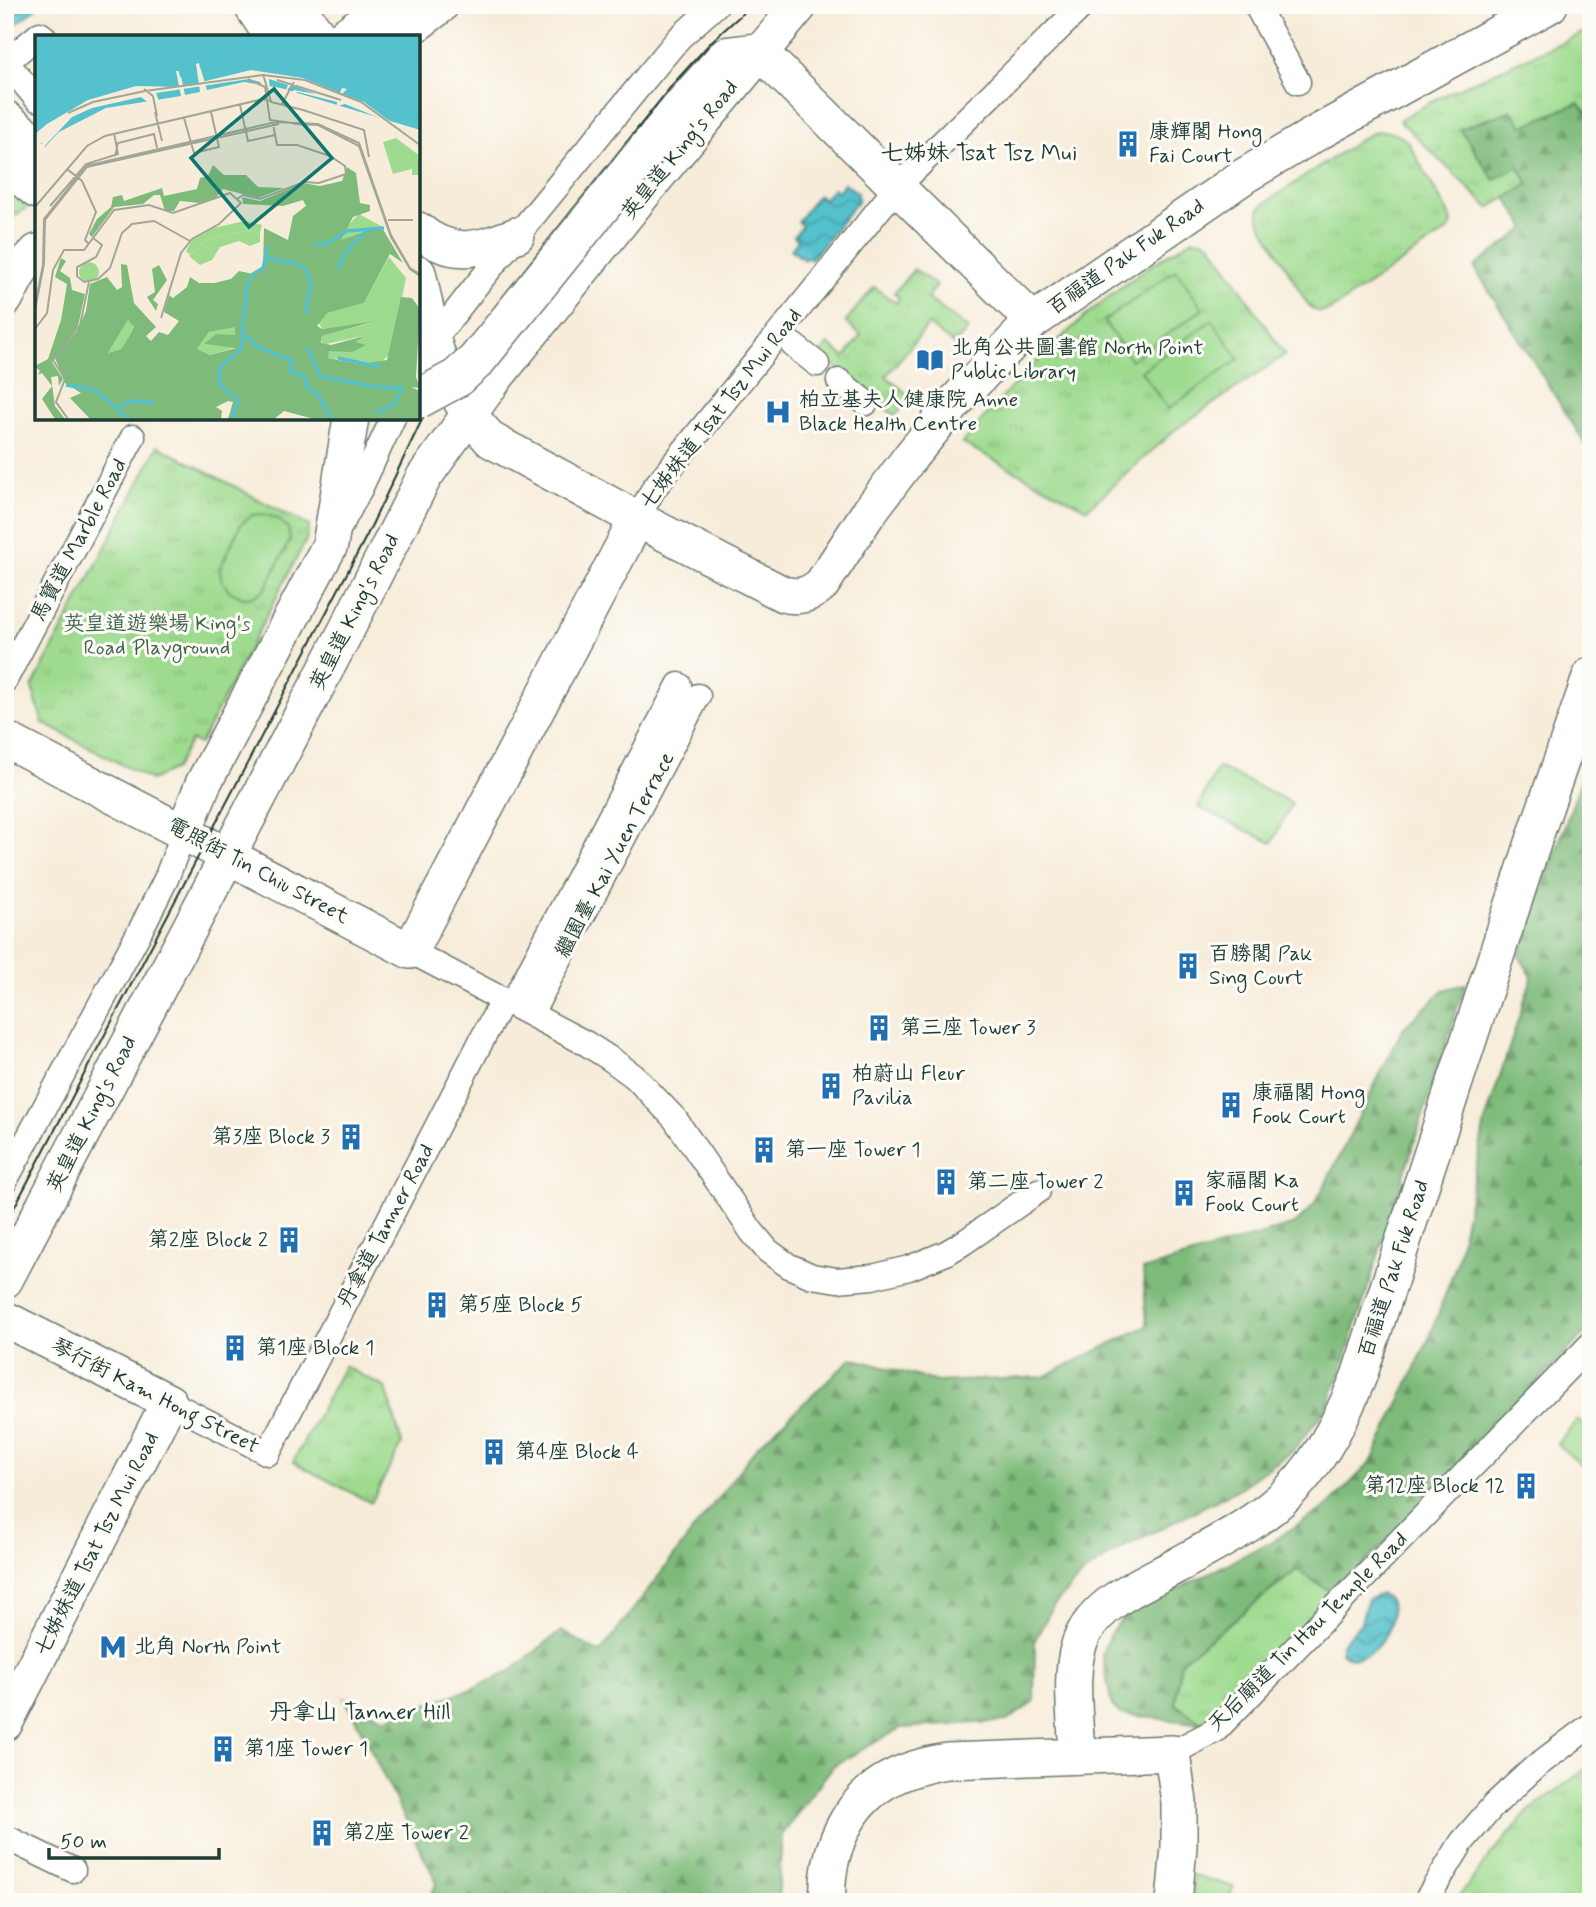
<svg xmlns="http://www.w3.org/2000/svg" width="1596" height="1907" viewBox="0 0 1596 1907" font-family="Mynerve,'LXGW WenKai TC',sans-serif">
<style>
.grass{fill:url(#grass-tufts);stroke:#5e8c62;stroke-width:2}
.forest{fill:url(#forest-firs);stroke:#4e7c57;stroke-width:2}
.pitch{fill:#9edb8f;stroke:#5e8c62;stroke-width:2}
.water{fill:url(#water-waves);stroke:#3a7f80;stroke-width:2}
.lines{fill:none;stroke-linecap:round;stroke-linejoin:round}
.street-casing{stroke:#6b7a6e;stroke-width:27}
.secondary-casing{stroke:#6b7a6e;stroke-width:38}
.highway-casing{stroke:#6b7a6e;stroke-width:41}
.street{stroke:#fff;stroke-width:24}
.secondary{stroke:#fff;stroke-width:35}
.highway{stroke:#fff;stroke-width:38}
.tram{stroke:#1f3d34;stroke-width:2}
.highway-bridge-casing{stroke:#6b7a6e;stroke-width:41;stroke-linecap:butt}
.highway-bridge{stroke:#fff;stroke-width:38}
.labels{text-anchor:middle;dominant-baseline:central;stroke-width:6;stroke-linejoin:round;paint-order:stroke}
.poi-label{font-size:21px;fill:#1f3d34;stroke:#fdfcf7;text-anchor:start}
.street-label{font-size:21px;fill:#1f3d34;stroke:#fdfcf7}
.park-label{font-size:21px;fill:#3f644b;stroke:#fdfcf7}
.neighbourhood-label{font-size:23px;fill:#1f3d34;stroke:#fdfcf7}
.inset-river{fill:none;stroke:#54c1cd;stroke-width:3.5}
.inset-road{fill:none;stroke:#a1a697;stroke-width:2}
.view{fill:#0f766e;fill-opacity:0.15;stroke:#0f766e;stroke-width:3.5}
.inset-edge{fill:none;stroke:#1f3d34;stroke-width:3.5}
</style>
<defs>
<pattern id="grass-tufts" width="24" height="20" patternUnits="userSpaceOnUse" patternTransform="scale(1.75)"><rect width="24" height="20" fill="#9edb8f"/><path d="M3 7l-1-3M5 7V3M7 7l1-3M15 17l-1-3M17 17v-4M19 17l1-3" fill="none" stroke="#88bd7c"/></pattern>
<pattern id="forest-firs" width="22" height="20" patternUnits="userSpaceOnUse" patternTransform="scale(1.75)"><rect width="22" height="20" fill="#7ebb7a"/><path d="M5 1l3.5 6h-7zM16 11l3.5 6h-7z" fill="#679965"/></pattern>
<pattern id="water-waves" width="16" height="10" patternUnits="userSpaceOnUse" patternTransform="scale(1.75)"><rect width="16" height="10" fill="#54c1cd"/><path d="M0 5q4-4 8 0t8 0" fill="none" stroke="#459ea7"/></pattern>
</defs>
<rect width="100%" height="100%" fill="#fdfcf7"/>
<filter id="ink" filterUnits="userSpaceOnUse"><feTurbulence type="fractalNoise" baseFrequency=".0143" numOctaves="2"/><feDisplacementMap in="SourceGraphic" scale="14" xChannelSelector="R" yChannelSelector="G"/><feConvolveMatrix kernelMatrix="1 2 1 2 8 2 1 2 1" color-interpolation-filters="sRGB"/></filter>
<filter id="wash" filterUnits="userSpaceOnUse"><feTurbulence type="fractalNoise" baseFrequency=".00686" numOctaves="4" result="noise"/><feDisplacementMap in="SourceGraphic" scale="28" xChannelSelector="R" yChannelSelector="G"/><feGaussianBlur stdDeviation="1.57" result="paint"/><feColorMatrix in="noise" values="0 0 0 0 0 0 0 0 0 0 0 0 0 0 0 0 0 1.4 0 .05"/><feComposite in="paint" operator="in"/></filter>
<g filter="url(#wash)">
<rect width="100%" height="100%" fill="#f7ecd9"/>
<g class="grass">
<path d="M 1591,29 L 1591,116 L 1577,103 L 1523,127 L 1518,166 L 1529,184 L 1489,208 L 1399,120 L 1442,96 Z"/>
<path d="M 1377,131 C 1390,131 1398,133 1408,142 L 1449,215 L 1452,222 L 1450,229 L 1334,308 C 1321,315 1313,312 1305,300 L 1259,220 L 1259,210 L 1265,203 L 1366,136 Z"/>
<path d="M 5,135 L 37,201 L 5,222 Z"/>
<path d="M 1194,239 L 1204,240 L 1211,244 L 1285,355 L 1176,429 L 1087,509 L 962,443 C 1027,366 1105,288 1194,239 Z"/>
<path d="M 914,269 L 937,286 L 927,298 L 968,329 L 954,345 L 928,325 L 886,376 L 911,397 L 895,416 L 820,354 L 828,344 L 845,357 L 861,335 L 845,322 L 874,287 L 896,303 L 899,298 L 894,293 Z"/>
<path d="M 158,446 L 309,526 L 306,540 L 200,744 L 191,740 L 175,769 L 151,780 L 43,723 L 32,688 Z"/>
<path d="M 344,1366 L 386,1388 L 402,1444 L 371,1503 L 293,1462 Z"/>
<path d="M 1297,1570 L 1334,1594 L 1204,1724 L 1175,1705 L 1180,1662 Z"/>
<path d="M 1591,1765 L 1591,1902 L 1455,1902 L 1490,1856 L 1529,1811 Z"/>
<path d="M 1193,1875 L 1234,1887 L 1227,1902 L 1192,1902 Z"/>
</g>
<g class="forest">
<path d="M 1578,103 L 1591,116 L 1591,453 L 1474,267 L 1526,228 L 1506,198 L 1529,184 L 1518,166 L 1494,180 L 1460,129 L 1511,110 L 1523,126 Z"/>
<path d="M 1591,752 L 1591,1326 L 1389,1539 L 1334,1594 L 1297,1570 L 1181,1661 L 1175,1704 L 1204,1724 L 1121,1714 L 1112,1706 L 1102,1654 L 1110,1634 L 1123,1617 L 1272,1541 L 1328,1506 L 1372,1461 L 1431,1334 L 1457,1262 L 1485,1122 L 1532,977 L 1519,956 Z"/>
<path d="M 1465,984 L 1341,1372 L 1327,1407 L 1293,1451 L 1237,1490 L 1120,1549 L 1083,1574 L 1053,1606 L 1035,1640 L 1034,1702 L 1007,1721 L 901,1728 L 834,1765 L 782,1834 L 778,1902 L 428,1902 L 437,1883 L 345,1698 L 385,1719 L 471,1689 L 508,1673 L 561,1631 L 600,1653 L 757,1447 L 852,1358 L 937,1382 L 1044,1377 L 1147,1326 L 1143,1270 L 1295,1224 L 1313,1206 L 1324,1187 L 1403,1028 L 1444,990 Z"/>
</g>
<g class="pitch">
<path d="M 1176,270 L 1203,309 L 1131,360 L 1104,321 Z"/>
<path d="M 1212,320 L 1239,359 L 1168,409 L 1141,371 Z"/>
<path d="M 263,514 L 276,518 L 288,528 L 290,540 L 265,589 L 253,597 L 243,598 L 229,591 L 221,579 L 220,568 L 241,524 L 252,515 Z"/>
<path d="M 1218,767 L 1292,803 L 1272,843 L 1198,807 Z"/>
<path d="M 1577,1420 L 1591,1432 L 1591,1473 L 1557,1444 Z"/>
</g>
<g class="water">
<path d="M 5,5 L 40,5 L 5,33 Z"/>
<path d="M 844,183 L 858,193 L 856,196 L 859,199 L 811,260 L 807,257 L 804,260 L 791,250 L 798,240 L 794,236 L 802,226 L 798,221 L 818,195 L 824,199 L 833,188 L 838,192 Z"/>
<path d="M 1381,1594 C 1412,1608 1370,1678 1341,1652 L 1341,1645 L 1361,1623 L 1367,1600 Z"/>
</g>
</g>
<g filter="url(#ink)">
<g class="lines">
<g class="street-casing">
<g id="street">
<path d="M 1256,5 L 1298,82"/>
<path d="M 37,99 L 6,62 L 40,34 L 44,37"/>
<path d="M 793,345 L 817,364"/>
<path d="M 418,366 L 433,341 L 475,287 L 645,79 L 679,38 L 716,5"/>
<path d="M 839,381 L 866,403"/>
<path d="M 637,519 L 654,488 L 897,187 L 1083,5"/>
<path d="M 341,525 L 360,489 L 393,418"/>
<path d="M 5,680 L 133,437"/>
<path d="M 410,951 L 587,1044 L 612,1060 L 635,1077 L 675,1119 L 752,1232 L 768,1251 L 789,1266 L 812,1276 L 837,1280 L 872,1277 L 909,1268 L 946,1253 L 963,1243 L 1038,1191"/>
<path d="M 512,1004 L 679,685"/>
<path d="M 531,1014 L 698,696"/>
<path d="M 5,1181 L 140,931 L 166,879 L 184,832"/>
<path d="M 169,1402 L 268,1453 L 503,999"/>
<path d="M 1172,1753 L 1216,1730 L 1591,1344"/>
<path d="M 5,1837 L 73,1870"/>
<path d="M 1425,1902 L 1462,1842 L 1494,1805 L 1535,1767 L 1591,1725"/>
</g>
</g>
<g class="secondary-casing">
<g id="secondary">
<path d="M 343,37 L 387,5"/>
<path d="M 760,52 L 1033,321"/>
<path d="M 418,230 C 453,259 479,249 517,235"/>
<path d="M 418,273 L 433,341 L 441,365 L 469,415 L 491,440 L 637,519 L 783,594 C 799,598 810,595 822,584 L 867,515 L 911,456 L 957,400 L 1033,321 L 1244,176 L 1315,134 L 1550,5"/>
<path d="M 5,299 L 21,269 L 37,252"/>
<path d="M 5,739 C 140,811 275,880 410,951 L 637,519"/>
<path d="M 184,832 L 203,784 L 330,545 L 351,418"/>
<path d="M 5,1280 L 348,627 L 424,477 L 495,378 L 658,175 L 800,5"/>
<path d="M 5,1319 L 169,1402 L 5,1723"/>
<path d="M 1077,1756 C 1076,1720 1067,1667 1083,1635 C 1101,1600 1143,1584 1176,1566 C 1208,1548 1242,1531 1271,1508 C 1314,1474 1339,1426 1359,1376 L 1536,834 L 1591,675"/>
<path d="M 828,1902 C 825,1860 842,1813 877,1787 C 897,1772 923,1765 947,1761 L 1172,1753 L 1179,1802 L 1179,1847 L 1174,1902"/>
</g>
</g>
<g class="highway-casing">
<g id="highway">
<path d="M 253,5 L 274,37"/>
<path d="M 294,5 L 318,37"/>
<path d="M 397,37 L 439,5"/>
<path d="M 5,120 L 37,146"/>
<path d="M 649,147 L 685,103 L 727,56 L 760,52"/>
<path d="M 5,163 L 37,189"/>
</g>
</g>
<use href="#street" class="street"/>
<use href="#secondary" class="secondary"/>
<use href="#highway" class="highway"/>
<path class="tram" d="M 5,1225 L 367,535 L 427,409 L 455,360 L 497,304 L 673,84 L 712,41 L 752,5"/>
<g class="highway-bridge-casing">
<path id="highway-bridge" d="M 418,399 L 457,378 L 476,361 L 649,147"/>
</g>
<use href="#highway-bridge" class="highway-bridge"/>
</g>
</g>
<defs>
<g id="building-bare" transform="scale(2.1)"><path d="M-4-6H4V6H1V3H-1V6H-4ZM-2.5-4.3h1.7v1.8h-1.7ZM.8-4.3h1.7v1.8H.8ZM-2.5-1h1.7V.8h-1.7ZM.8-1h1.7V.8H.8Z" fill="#1f6fb2" stroke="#fdfcf7" stroke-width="2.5" paint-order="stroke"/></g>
<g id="library-bare" transform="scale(2.1)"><path d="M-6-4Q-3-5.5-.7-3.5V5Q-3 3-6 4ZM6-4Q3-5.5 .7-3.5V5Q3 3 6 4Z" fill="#1f6fb2" stroke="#fdfcf7" stroke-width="2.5" paint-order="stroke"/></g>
<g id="hospital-bare" transform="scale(2.1)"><path d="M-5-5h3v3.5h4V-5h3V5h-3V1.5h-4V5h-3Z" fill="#1f6fb2" stroke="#fdfcf7" stroke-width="2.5" paint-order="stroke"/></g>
<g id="metro-bare" transform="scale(2.1)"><path d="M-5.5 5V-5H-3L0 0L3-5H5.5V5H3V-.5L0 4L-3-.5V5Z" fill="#1f6fb2" stroke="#fdfcf7" stroke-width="2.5" paint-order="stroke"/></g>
</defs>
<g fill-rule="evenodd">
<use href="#building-bare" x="1128" y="144"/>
<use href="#library-bare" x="930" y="360"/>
<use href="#hospital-bare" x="778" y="412"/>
<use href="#building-bare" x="1188" y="966"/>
<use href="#building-bare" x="879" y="1028"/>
<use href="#building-bare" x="831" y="1086"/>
<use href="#building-bare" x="1231" y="1105"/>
<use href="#building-bare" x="351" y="1137"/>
<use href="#building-bare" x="764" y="1150"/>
<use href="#building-bare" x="946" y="1182"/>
<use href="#building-bare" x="1184" y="1193"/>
<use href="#building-bare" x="289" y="1240"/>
<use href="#building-bare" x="437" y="1305"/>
<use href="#building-bare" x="235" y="1348"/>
<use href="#building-bare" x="494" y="1452"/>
<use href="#building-bare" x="1526" y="1486"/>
<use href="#metro-bare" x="113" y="1647"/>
<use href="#building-bare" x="223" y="1749"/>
<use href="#building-bare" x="322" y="1833"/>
</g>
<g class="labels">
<g class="poi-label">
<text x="1149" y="132">康輝閣 Hong<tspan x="1149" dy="24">Fai Court</tspan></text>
<text x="951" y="348">北角公共圖書館 North Point<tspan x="951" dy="24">Public Library</tspan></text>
<text x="799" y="400">柏立基夫人健康院 Anne<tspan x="799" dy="24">Black Health Centre</tspan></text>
<text x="1209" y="954">百勝閣 Pak<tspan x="1209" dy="24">Sing Court</tspan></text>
<text x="900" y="1028">第三座 Tower 3</text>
<text x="852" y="1074">柏蔚山 Fleur<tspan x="852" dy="24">Pavilia</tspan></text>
<text x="1252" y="1093">康福閣 Hong<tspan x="1252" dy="24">Fook Court</tspan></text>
<text x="330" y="1137" text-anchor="end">第3座 Block 3</text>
<text x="785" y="1150">第一座 Tower 1</text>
<text x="1205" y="1181">家福閣 Ka<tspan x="1205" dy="24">Fook Court</tspan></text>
<text x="967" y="1182">第二座 Tower 2</text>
<text x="268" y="1240" text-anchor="end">第2座 Block 2</text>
<text x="458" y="1305">第5座 Block 5</text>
<text x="256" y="1348">第1座 Block 1</text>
<text x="515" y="1452">第4座 Block 4</text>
<text x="1505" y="1486" text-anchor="end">第12座 Block 12</text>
<text x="134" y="1647">北角 North Point</text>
<text x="244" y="1749">第1座 Tower 1</text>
<text x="343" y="1833">第2座 Tower 2</text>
</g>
<g class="street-label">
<text transform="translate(680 150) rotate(-51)">英皇道 King's Road</text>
<text transform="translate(1126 257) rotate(-35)">百福道 Pak Fuk Road</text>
<text transform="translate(721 409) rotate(-52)">七姊妹道 Tsat Tsz Mui Road</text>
<text transform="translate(79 540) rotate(-62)">馬寶道 Marble Road</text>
<text transform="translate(355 612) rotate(-63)">英皇道 King's Road</text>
<text transform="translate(615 855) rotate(-62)">繼園臺 Kai Yuen Terrace</text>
<text transform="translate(258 871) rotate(28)">電照街 Tin Chiu Street</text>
<text transform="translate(92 1114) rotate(-63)">英皇道 King's Road</text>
<text transform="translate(386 1226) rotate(-62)">丹拿道 Tanner Road</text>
<text transform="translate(1394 1269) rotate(-72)">百福道 Pak Fuk Road</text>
<text transform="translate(155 1396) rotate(27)">琴行街 Kam Hong Street</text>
<text transform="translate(97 1544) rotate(-63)">七姊妹道 Tsat Tsz Mui Road</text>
<text transform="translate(1308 1632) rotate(-45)">天后廟道 Tin Hau Temple Road</text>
</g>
<g class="park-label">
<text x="157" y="624">英皇道遊樂場 King's<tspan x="157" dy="24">Road Playground</tspan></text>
</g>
<g class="neighbourhood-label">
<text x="979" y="154">七姊妹 Tsat Tsz Mui</text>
<text x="360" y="1713">丹拿山 Tanner Hill</text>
</g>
</g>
<g transform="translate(35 35)">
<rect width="385" height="385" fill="#f7ecd9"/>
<path d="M 361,103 L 385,121 L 385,140 L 377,140 L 377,134 L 358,139 L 348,107 ZM 324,179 L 346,191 L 305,206 L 311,192 ZM 210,186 L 227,190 L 225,198 L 210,196 L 171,204 L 155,220 L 151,216 L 157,205 L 178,193 ZM 354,222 L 371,243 L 356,318 L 344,329 L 293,323 L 293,316 L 330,310 L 321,307 L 328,301 L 287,310 L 287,301 L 339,287 L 287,294 L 283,286 L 291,278 L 329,268 ZM44 237a10 10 0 1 1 20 0a10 10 0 1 1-20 0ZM 93,285 L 99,291 L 93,303 L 86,314 L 73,318 ZM 194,292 L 201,292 L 200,300 L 181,300 L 169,309 L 202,312 L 175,320 L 162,314 L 174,297 Z" fill="#9edb8f"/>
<path d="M 178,130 L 189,140 L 211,140 L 223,152 L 249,153 L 223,163 L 188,154 L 180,164 L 165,168 L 145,166 L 139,176 L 130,176 L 125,160 L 119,160 L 108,169 L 79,172 L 57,202 L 54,199 L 62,184 L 76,172 L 78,162 L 87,160 L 89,166 L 127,153 L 129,161 L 162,154 L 165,143 L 173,141 ZM 312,132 L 321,138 L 325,168 L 335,170 L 335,176 L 318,182 L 306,205 L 346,191 L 368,228 L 355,219 L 329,268 L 292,278 L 282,291 L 287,294 L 341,286 L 287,301 L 286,308 L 296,310 L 329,301 L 321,307 L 331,310 L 317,317 L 294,316 L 293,323 L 324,329 L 352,325 L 366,262 L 377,263 L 385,274 L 381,342 L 385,353 L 376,352 L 385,356 L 385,384 L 279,384 L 249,376 L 239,384 L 193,384 L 198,367 L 193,366 L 181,372 L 187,376 L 186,384 L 55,384 L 35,363 L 46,358 L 30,348 L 20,323 L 42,296 L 51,276 L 55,249 L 72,242 L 82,255 L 87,252 L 86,229 L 92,230 L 99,268 L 121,292 L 111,301 L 116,306 L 124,297 L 133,300 L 144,286 L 129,277 L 134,260 L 138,263 L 152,252 L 155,242 L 164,248 L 179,248 L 196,244 L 204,236 L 218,239 L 228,234 L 229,193 L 253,205 L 258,181 L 271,171 L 268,165 L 248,171 L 208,169 L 207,162 L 225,166 L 269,148 L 285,151 L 307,146 ZM 93,285 L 99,292 L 93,303 L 86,314 L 73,318 ZM 200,292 L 200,300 L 181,299 L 169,309 L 201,313 L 175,320 L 162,314 L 174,297 ZM 26,223 L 31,226 L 25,236 L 35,243 L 37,255 L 50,259 L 43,291 L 17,327 L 28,344 L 24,351 L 23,341 L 16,342 L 20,371 L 30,384 L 20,384 L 7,364 L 17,351 L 7,338 L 3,340 L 5,336 L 0,331 L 13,324 L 26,285 L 32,249 L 20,242 ZM 124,230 L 132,245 L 118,265 L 123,269 L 121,276 L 112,262 L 120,257 L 117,234 Z" fill="#7ebb7a" fill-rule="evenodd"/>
<path d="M 210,196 L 225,198 L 225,207 L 215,211 L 204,206 L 185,212 L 177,225 L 165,230 L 154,221 L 171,204 Z" fill="#9edb8f"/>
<path d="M 0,1 L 385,1 L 385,95 L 246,53 L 209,47 L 172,55 L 164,28 L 161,29 L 165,57 L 150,60 L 145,36 L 141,36 L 146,61 L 71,73 L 24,97 L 10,112 L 0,103 Z" fill="#54c1cd"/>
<path d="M 216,35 L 268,43 L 305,58 L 307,53 L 312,54 L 307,59 L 329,67 L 357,88 L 310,69 L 302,71 L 302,67 L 263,57 L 254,60 L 259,55 L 281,59 L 256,50 L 249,59 L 253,50 L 234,44 L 235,58 L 231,58 L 225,47 L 214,44 L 121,58 L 124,66 L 118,71 L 106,62 L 57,73 L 37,82 L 7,114 L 7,108 L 0,107 L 0,99 L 12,89 L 53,65 L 101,51 L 146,52 Z" fill="#f7ecd9"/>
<path class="inset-river" d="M 121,1 L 140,17 L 147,42M 139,1 L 149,38M 166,32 L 178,1M 166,33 L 184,1M 215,33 L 224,19 L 256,1M 147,41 L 153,33 L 152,1M 279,210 L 293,208 L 312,196 L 349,193M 231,223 L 263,229 L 271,235 L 276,247 L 270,280M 302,234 L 314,213 L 332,196M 207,298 L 223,312 L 257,325 L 255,336 L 269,341 L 272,353 L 281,357 L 297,384M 272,312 L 285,341 L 341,352M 303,323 L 345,332M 31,350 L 60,355 L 94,384M 343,352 L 369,353M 84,371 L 98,366 L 120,368M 341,378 L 359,369 L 367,354M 200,384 L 198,376 L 204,366 L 184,349 L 185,332 L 206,314 L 212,251 L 218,239 L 228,233 L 233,212"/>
<path class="inset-road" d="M 228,39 L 236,67 L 272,76M 213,44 L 230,52 L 235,85 L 264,89M 242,45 L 306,65M 109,54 L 118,61 L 122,81M 247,69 L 259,47M 205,70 L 213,106 L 240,100M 268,75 L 329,95 L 334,122M 120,77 L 127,106M 33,78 L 58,67 L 110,56 L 228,40 L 270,45 L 326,67 L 385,110M 149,83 L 159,118 L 184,112 L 176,77M 259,89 L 283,90 L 324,111 L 356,202 L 375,234 L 385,241M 80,121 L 83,108 L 119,99 L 122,113M 32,134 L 47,146 L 61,177 L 50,205 L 54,209M 202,164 L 208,160 L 225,164 L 269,147 L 284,148 L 311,139 L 310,131 L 295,121 L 262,110 L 242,110 L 238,89M 15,171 L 51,129 L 83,119 L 79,98M 0,172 L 52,111 L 70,101 L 228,64 L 237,66M 353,185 L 378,185M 58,203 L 67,210 L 61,222 L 42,232 L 42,241 L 49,247 L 63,244 L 75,233 L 87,198 L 97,189 L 119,186 L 155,206M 0,270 L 8,230 L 9,184 L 51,131 L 241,87 L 283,89 L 324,108 L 356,200 L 375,233 L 385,239M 0,275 L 9,229 L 10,185 L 52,132 L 244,89M 0,294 L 12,278 L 18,235 L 29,215 L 49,215 L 79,175 L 114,170 L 138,178 L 195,158 L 206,168 L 184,189 L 157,204 L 146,218 L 126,283M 33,384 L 21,367 L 30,344 L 18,325 L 45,290 L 54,247"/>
<path class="view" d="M 239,54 L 297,123 L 214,192 L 156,123 Z"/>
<rect width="385" height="385" class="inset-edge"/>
</g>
<rect width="1596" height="1907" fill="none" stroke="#fdfcf7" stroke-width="28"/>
<path d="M49 1848v10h170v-10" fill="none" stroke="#1f3d34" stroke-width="3.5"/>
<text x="60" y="1848" font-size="21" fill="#1f3d34" stroke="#fdfcf7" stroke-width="5" paint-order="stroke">50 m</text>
</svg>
